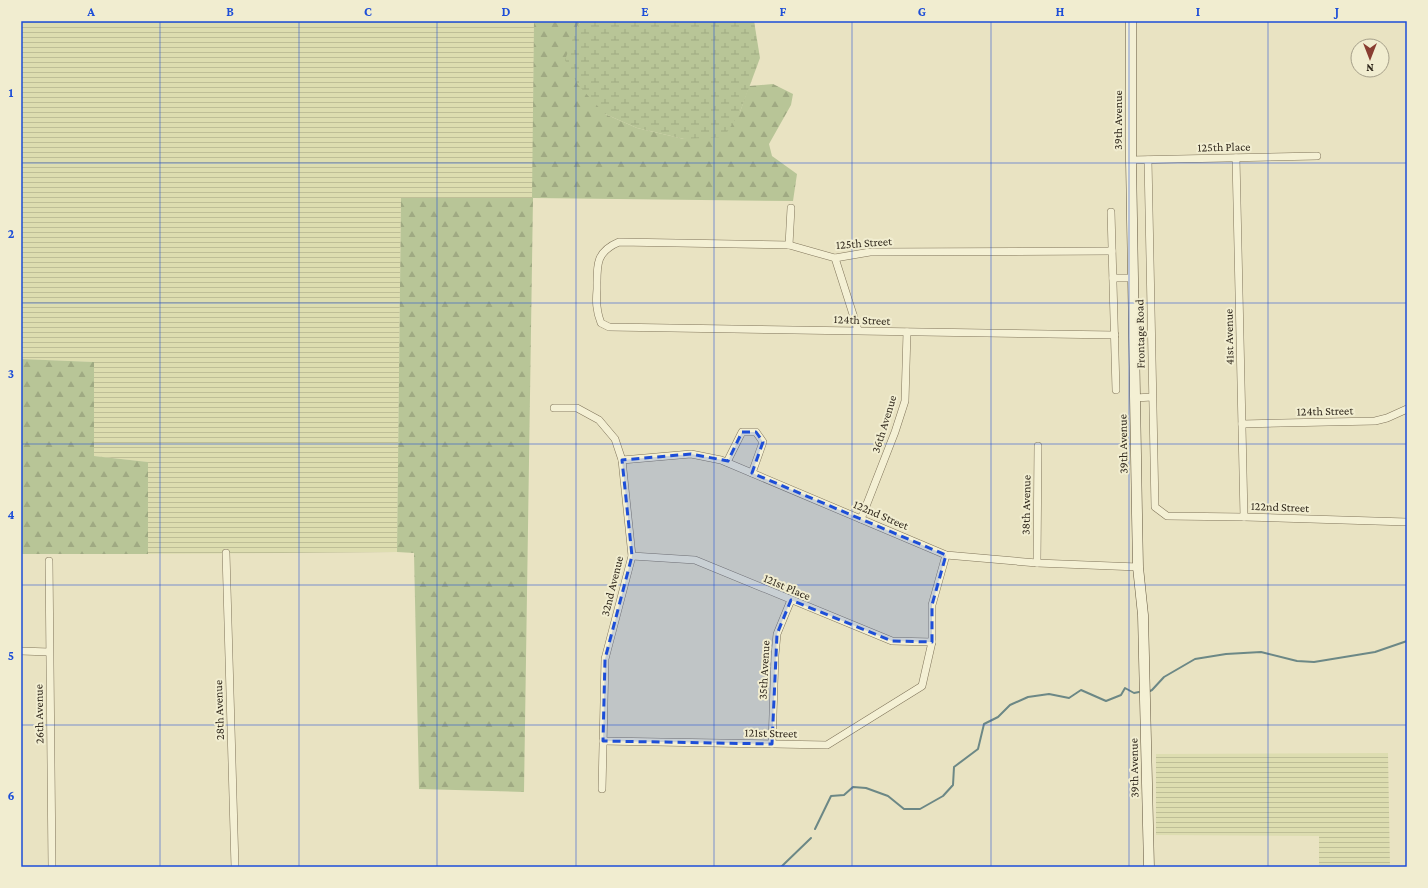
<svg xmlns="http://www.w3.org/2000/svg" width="1428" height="888" viewBox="0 0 1428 888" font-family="'Crimson Pro',serif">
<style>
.farmland{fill:url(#farmland-rules)}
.forest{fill:url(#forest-firs)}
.wetland{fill:url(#wetland-marsh)}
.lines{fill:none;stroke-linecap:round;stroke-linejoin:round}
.stream{stroke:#6c8886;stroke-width:2}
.street-casing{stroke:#80755b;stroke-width:8}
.secondary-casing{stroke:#62563e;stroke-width:11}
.street{stroke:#f4f0d4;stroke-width:7}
.secondary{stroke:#f4f0d4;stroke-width:10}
.marked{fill:#1d4ed8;fill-opacity:0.2;stroke:#1d4ed8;stroke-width:3;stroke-dasharray:8 5;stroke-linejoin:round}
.grid{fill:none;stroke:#1d4ed8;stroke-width:1;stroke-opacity:0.55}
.labels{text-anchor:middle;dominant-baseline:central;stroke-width:4;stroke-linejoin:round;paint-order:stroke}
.street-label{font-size:12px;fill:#322a1e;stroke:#f1edd0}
.neatline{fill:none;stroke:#1d4ed8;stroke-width:1.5}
.grid-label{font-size:13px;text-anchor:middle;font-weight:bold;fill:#1d4ed8}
</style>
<defs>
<pattern id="farmland-rules" width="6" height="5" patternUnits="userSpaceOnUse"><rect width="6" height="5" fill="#ddddb0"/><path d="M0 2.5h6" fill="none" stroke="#bebe97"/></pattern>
<pattern id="forest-firs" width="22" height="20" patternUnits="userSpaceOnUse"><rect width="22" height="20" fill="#b8c597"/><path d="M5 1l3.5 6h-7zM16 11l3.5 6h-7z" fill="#9fa982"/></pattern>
<pattern id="wetland-marsh" width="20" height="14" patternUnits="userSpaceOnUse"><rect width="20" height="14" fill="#b8c597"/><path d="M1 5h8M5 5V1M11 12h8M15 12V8" fill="none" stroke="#9fa982"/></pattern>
</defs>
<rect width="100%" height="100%" fill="#e9e3c2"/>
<g class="farmland">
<path d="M 21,21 L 534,21 L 533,198 L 401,198 L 397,552 L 148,554 L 148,462 L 94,456 L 94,362 L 21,359 Z"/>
<path d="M 1388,753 L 1390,867 L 1319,867 L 1319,836 L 1156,835 L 1156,754 Z"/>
</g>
<g class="forest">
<path d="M 534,21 L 581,21 L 577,27 L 605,114 L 637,128 L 684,139 L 740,112 L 749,86 L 773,84 L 793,94 L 791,105 L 769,144 L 772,156 L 797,174 L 793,201 L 533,198 L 524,792 L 419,789 L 414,553 L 397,552 L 401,198 L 532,198 Z"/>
<path d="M 21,359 L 94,362 L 94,456 L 148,462 L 148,554 L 21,554 Z"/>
</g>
<path class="wetland" d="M 581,21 L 754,21 L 760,58 L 740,112 L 724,137 L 684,139 L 637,128 L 605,114 L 578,85 L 565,60 L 577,27 Z"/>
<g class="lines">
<g class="stream">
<path d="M 1150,691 L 1152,690 L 1164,677 L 1195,659 L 1226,654 L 1261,652 L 1297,661 L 1314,662 L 1375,652 L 1407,641"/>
<path d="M 815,829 L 831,796 L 844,795 L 853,787 L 866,788 L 888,796 L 904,809 L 920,809 L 943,796 L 953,785 L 954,767 L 978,749 L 984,724 L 998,717 L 1010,705 L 1028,697 L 1049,694 L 1069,698 L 1081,690 L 1106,701 L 1121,695 L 1125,688 L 1134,693 L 1139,692"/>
<path d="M 781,867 L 811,838"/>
</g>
<g class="street-casing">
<g id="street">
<path d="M 1236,158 L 1244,517"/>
<path d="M 1131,160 L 1317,156"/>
<path d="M 1148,160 L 1155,507 L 1167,516 L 1244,517 L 1407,522"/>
<path d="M 1111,212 L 1116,390"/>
<path d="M 789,245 L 791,208"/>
<path d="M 1112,251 L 870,252 L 835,258 L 789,245 L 619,242 C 595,252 597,266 597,289 C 596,301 596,311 601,323 L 609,327 L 1115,335"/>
<path d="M 835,258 L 858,330"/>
<path d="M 1113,278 L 1133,278"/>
<path d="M 1135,398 L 1152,397"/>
<path d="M 554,408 L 577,408 L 599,420 L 615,439 L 622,460 L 632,556 L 605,659 L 602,789"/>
<path d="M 1242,424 L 1375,421 L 1387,418 L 1407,409"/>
<path d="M 622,460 L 691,454 L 721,460 L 946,555 L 1037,563 L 1138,567"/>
<path d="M 727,462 L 742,432 L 756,432 L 763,442 L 752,473"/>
<path d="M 861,519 L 895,432 L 905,401 L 907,332"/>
<path d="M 226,553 L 235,867"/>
<path d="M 632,556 L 695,560 L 892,641 L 932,642"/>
<path d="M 49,561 L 52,867"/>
<path d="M 1037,563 L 1038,446"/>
<path d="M 21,651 L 49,652"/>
<path d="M 603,741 L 827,745 L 922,686 L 932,642 L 932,605 L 946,555"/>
<path d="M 772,744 L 775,655 L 777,634 L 791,600"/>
</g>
</g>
<g class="secondary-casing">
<path id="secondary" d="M 1131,21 L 1131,160 L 1137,514 L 1138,567 L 1143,615 L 1149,867"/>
</g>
<use href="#street" class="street"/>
<use href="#secondary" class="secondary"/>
</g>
<path class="marked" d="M 742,432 L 756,432 L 763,442 L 752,473 L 946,555 L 932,605 L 932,642 L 892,641 L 791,600 L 777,634 L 772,744 L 603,741 L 605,659 L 632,556 L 622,460 L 691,454 L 728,461 Z"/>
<path class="grid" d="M 160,21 L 160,867M 299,21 L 299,867M 437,21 L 437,867M 576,21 L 576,867M 714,21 L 714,867M 852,21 L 852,867M 991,21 L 991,867M 1129,21 L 1129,867M 1268,21 L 1268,867M 21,163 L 1407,163M 21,303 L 1407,303M 21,444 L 1407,444M 21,585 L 1407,585M 21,725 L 1407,725"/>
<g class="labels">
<g class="street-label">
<text transform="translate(1118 120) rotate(-90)">39th Avenue</text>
<text transform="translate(1224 147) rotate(-1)">125th Place</text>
<text transform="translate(864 243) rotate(-4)">125th Street</text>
<text transform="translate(862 320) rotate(2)">124th Street</text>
<text transform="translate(1140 334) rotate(-91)">Frontage Road</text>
<text transform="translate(1229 337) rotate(-91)">41st Avenue</text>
<text transform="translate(1325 411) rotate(-1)">124th Street</text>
<text transform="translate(884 424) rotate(-73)">36th Avenue</text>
<text transform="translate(1123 444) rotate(-91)">39th Avenue</text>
<text transform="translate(1026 505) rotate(-89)">38th Avenue</text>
<text transform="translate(1280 507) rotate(2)">122nd Street</text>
<text transform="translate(881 515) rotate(23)">122nd Street</text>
<text transform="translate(612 586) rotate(-76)">32nd Avenue</text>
<text transform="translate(787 587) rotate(23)">121st Place</text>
<text transform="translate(764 670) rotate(-87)">35th Avenue</text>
<text transform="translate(219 710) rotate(-92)">28th Avenue</text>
<text transform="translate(39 714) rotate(-91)">26th Avenue</text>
<text transform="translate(771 733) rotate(1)">121st Street</text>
<text transform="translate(1134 768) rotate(-91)">39th Avenue</text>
</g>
</g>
<rect width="1428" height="888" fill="none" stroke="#f1edd0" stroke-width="44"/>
<g transform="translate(1370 58) rotate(180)"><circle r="19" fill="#f1edd0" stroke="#a59f89"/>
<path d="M0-3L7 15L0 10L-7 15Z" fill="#893e31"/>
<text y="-6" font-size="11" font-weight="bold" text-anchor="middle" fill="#322a1e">N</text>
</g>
<rect x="22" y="22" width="1384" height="844" class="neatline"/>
<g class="grid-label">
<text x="91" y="16">A</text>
<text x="230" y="16">B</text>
<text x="368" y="16">C</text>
<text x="506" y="16">D</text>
<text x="645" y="16">E</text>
<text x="783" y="16">F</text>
<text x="922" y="16">G</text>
<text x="1060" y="16">H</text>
<text x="1198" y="16">I</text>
<text x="1337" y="16">J</text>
<text x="11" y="97">1</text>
<text x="11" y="238">2</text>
<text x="11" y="378">3</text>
<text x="11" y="519">4</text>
<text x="11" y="660">5</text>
<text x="11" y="800">6</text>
</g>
</svg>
